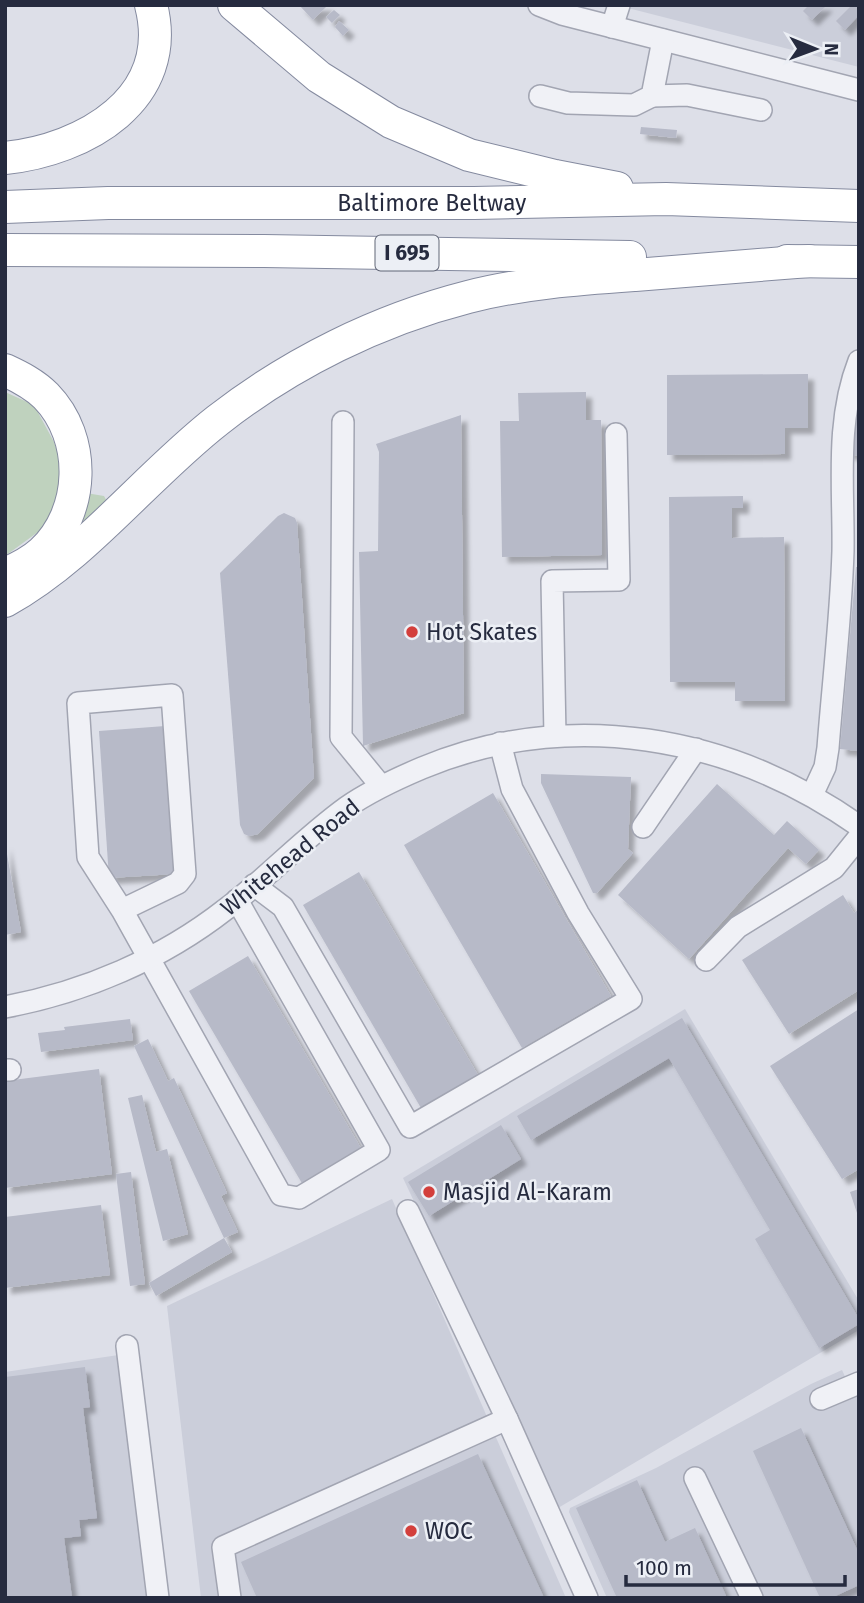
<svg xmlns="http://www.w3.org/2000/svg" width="864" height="1603" viewBox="0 0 864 1603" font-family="'Fira Sans',sans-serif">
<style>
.built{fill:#cbceda}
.green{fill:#bfd2be}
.building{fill:#b7bac8;filter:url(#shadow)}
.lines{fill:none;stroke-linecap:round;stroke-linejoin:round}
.minor-casing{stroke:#a2a5b2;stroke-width:24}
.highway-casing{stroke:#848a9f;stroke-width:34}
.minor{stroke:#f0f1f6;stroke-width:21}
.highway{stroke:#fff;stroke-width:32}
.poi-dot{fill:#d33f3c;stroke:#eceff5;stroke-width:2.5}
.labels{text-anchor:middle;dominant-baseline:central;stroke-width:5;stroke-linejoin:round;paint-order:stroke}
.shield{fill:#eceff5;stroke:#616676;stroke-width:2}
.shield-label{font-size:21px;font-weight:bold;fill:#262b3f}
.street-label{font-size:23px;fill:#262b3f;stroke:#eceff5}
.poi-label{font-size:23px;fill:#262b3f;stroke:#eceff5;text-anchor:start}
</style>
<defs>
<filter id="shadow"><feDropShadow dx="6" dy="6" stdDeviation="2" flood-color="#0004"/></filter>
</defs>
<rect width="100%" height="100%" fill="#dddfe8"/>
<g class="built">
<path d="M 616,5 L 859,5 L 859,67 Z"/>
<path d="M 685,1009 L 859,1301 L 859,1330 L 558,1508 L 403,1178 Z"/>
<path d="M 392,1199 L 566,1598 L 201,1598 L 167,1306 Z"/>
<path d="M 125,1354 L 156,1598 L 5,1598 L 5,1372 Z"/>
<path d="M 842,1370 L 850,1387 L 859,1383 L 859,1598 L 607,1598 L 569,1512 L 570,1508 L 656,1468 L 811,1384 Z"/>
</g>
<g class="green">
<path d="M 5,392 L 34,405 L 54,442 L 65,476 L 49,524 L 5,556 Z"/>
<path d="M 86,493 L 104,496 L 110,507 L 5,582 Z"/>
</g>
<g class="building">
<path d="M 299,5 L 328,5 L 313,20 Z"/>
<path d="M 809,5 L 827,5 L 812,20 L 803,11 Z"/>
<path d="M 852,5 L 859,5 L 859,15 L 845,30 L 836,21 Z"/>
<path d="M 334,10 L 340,15 L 332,23 L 326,17 Z"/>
<path d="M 339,21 L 349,30 L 343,36 L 335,27 Z"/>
<path d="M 641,127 L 677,130 L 676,138 L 640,134 Z"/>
<path d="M 808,374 L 808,428 L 785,428 L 785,454 L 667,455 L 667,375 Z"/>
<path d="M 586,392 L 586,420 L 601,420 L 602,555 L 502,557 L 500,421 L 519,421 L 518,393 Z"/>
<path d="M 859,397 L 859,456 L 846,453 Z"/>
<path d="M 461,415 L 464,713 L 363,746 L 359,552 L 378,551 L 379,452 L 376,444 Z"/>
<path d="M 743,496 L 743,508 L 732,508 L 732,538 L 784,537 L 785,701 L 735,701 L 735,682 L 670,682 L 669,497 Z"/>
<path d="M 284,513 L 295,518 L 297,523 L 314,778 L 258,834 L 249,836 L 244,834 L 240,825 L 220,573 L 278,516 Z"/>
<path d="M 856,567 L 859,567 L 859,751 L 840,749 Z"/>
<path d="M 165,726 L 175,874 L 109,878 L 99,731 Z"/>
<path d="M 541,774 L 631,777 L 628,849 L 633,853 L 597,893 L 593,893 L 541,783 Z"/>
<path d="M 717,784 L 774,835 L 787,821 L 819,850 L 806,864 L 788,848 L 689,959 L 618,895 Z"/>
<path d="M 493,793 L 611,996 L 522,1048 L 404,845 Z"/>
<path d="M 5,843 L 21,932 L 5,935 Z"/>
<path d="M 359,872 L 478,1075 L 421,1108 L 303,905 Z"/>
<path d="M 843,895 L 854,913 L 859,909 L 859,990 L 789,1034 L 742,960 Z"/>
<path d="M 248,956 L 362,1150 L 303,1185 L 189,991 Z"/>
<path d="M 859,1009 L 859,1169 L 842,1179 L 770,1066 Z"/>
<path d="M 682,1018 L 859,1319 L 859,1324 L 819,1348 L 755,1239 L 770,1230 L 669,1058 L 531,1140 L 517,1116 Z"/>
<path d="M 130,1019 L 133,1040 L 41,1052 L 38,1033 L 65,1030 L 64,1027 Z"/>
<path d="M 148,1039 L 168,1081 L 174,1078 L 227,1193 L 221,1196 L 238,1232 L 224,1238 L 134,1046 Z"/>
<path d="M 99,1069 L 112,1174 L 5,1188 L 5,1081 Z"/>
<path d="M 142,1095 L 156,1152 L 167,1149 L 188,1234 L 163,1241 L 128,1098 Z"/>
<path d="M 501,1125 L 521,1159 L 429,1216 L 408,1182 Z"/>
<path d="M 131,1172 L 145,1284 L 130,1286 L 116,1174 Z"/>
<path d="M 859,1189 L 859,1216 L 858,1216 L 850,1192 Z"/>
<path d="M 101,1205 L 110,1275 L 5,1288 L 5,1217 Z"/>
<path d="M 224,1238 L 232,1252 L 156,1296 L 149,1283 Z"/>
<path d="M 85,1367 L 90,1407 L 83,1408 L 97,1518 L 79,1520 L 81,1536 L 64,1538 L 72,1598 L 5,1598 L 5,1377 Z"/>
<path d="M 801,1428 L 859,1554 L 859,1585 L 831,1598 L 820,1598 L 753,1451 Z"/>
<path d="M 478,1454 L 544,1598 L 257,1598 L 241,1562 Z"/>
<path d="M 637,1480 L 665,1542 L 695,1528 L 727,1598 L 617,1598 L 576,1508 Z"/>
</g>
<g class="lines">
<g class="minor-casing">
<g id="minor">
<path d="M 539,5 L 562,14 L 859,90"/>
<path d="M 612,27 L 619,5"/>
<path d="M 540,96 L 568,103 L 634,105 L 652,96 L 663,40"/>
<path d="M 652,96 L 687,95 L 761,110"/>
<path d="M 343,422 L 341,737 L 381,786"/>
<path d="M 555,736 L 552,581 L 619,580 L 616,434"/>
<path d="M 812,795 L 825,767 L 828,748 C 833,683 841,617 843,551 C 844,488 835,422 859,361"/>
<path d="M 643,827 L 696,749"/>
<path d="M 254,885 L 283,907 L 410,1127 L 631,999 L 578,913 L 512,789 L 500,743"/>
<path d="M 122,910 L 178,883 L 185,874 L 172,695 L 78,703 L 88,857 L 122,910 L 281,1195 L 299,1198 L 379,1150 L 237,900"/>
<path d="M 706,960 L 738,927 L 834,868 L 859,837"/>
<path d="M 5,1007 C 85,992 162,959 226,909 C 268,877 304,838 347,807 C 370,791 396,779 422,768 C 569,707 730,735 859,826"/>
<path d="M 5,1070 L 10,1070"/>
<path d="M 408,1211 L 507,1419 L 587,1598"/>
<path d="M 127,1346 L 158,1598"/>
<path d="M 821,1399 L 859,1383"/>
<path d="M 695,1478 L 752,1598"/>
<path d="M 230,1598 L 223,1547 L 507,1419"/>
</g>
</g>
<g class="highway-casing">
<g id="highway">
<path d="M 234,5 L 319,77 L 391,122 L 469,155 L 555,176 L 617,188"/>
<path d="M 5,158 C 84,150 175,99 151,5"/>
<path id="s1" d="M 5,207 L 108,203 L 474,203 L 666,199 L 859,206"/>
<path d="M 5,250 L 264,251 L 630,257"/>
<path d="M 787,261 L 859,262"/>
<path d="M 5,370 C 20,377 34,384 46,396 C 87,438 85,512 42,552 C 31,562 19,568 5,574"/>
<path d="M 5,601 C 85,557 146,476 218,420 C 291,363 378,320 468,297 C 522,283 579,279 635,275 C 693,270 751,266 809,261"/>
</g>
</g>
<use href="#minor" class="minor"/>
<use href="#highway" class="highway"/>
</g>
<g class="poi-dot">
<circle cx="412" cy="632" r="7"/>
<circle cx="429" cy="1192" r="7"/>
<circle cx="411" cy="1531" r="7"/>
</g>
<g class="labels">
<rect class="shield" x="375.5" y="235.5" width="63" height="35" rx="5"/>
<g class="shield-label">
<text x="407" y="253">I 695</text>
</g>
<g class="street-label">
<text stroke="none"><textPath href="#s1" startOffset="427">Baltimore Beltway</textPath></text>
<text transform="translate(290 857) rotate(-39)">Whitehead Road</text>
</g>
<g class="poi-label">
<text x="426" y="632">Hot Skates</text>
<text x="443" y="1192">Masjid Al-Karam</text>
<text x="425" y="1531">WOC</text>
</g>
</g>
<rect width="864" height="1603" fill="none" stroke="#262b3f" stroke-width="14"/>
<g transform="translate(815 49) rotate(91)" stroke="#eceff5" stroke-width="5" paint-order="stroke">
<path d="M0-5L12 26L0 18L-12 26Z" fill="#262b3f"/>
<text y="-10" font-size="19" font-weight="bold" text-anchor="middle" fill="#262b3f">N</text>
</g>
<path d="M626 1575v10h219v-10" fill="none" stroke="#262b3f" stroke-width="3.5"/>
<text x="636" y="1575" font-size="21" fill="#262b3f" stroke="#eceff5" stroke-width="5" paint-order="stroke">100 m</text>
</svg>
